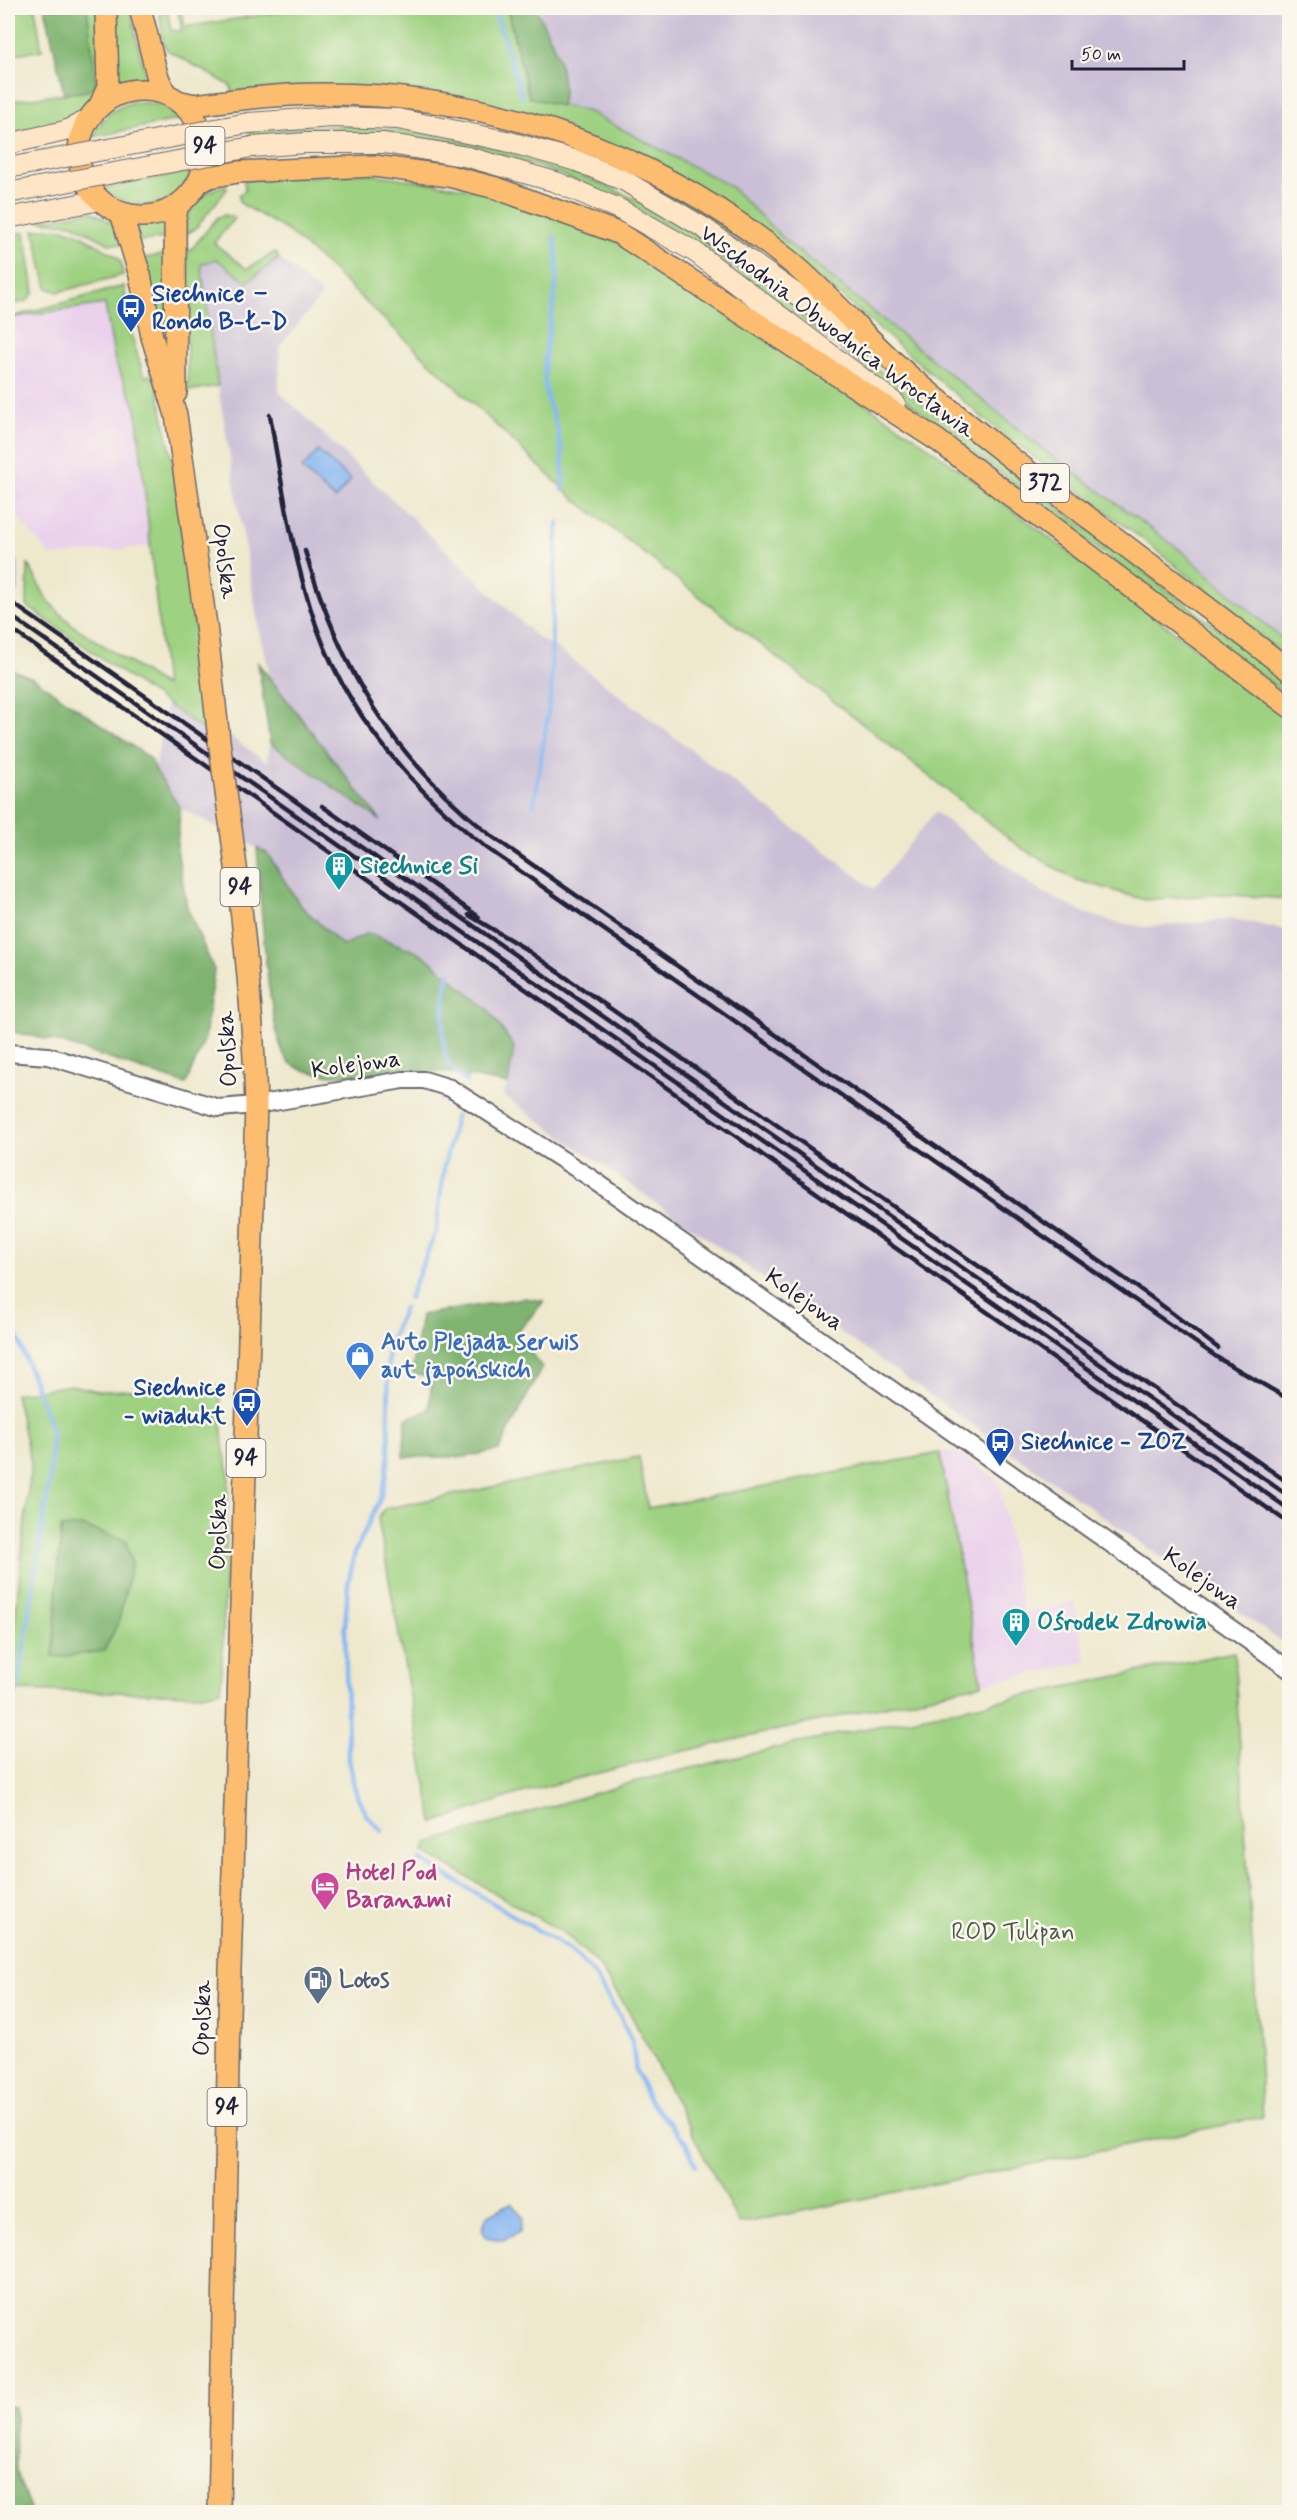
<svg xmlns="http://www.w3.org/2000/svg" width="1297" height="2520" viewBox="0 0 1297 2520" font-family="Mynerve,sans-serif">
<style>
.built{fill:#ead1ec}
.industrial{fill:#cabfd6}
.green{fill:#9ed181;stroke:#607a5e;stroke-width:1.5}
.forest{fill:#7eb36f;stroke:#506a55;stroke-width:1.5}
.water{fill:#87b7f3;stroke:#546c97;stroke-width:1.5}
.lines{fill:none;stroke-linecap:round;stroke-linejoin:round}
.stream{stroke:#87b7f3;stroke-width:4.5}
.tertiary-casing{stroke:#69676e;stroke-width:20}
.secondary-casing{stroke:#69676e;stroke-width:22}
.primary-casing{stroke:#69676e;stroke-width:24}
.tertiary{stroke:#fff;stroke-width:16}
.secondary{stroke:#fee5c5;stroke-width:20}
.primary{stroke:#fcbd6f;stroke-width:21}
.rail{stroke:#22223b;stroke-width:4.5}
.secondary-bridge-casing{stroke:#69676e;stroke-width:22;stroke-linecap:butt}
.primary-bridge-casing{stroke:#69676e;stroke-width:24;stroke-linecap:butt}
.secondary-bridge{stroke:#fee5c5;stroke-width:20}
.primary-bridge{stroke:#fcbd6f;stroke-width:21}
.labels{text-anchor:middle;dominant-baseline:central;stroke-width:5;stroke-linejoin:round;paint-order:stroke}
.shield{fill:#fbf7ec;stroke:#636270;stroke-width:1.5}
.shield-label{font-size:22px;font-weight:bold;fill:#22223b}
.transit-label{font-size:24px;font-weight:bold;fill:#164399;stroke:#fbf7ec;text-anchor:start}
.street-label{font-size:24px;fill:#22223b;stroke:#fbf7ec}
.culture-label{font-size:24px;font-weight:bold;fill:#0d838f;stroke:#fbf7ec;text-anchor:start}
.shop-label{font-size:24px;font-weight:bold;fill:#366cbe;stroke:#fbf7ec;text-anchor:start}
.hotel-label{font-size:24px;font-weight:bold;fill:#b23c85;stroke:#fbf7ec;text-anchor:start}
.park-label{font-size:24px;fill:#475750;stroke:#fbf7ec}
.service-label{font-size:24px;font-weight:bold;fill:#4e5e75;stroke:#fbf7ec;text-anchor:start}
</style>
<rect width="100%" height="100%" fill="#fbf7ec"/>
<filter id="ink" filterUnits="userSpaceOnUse"><feTurbulence type="fractalNoise" baseFrequency=".0167" numOctaves="2"/><feDisplacementMap in="SourceGraphic" scale="12" xChannelSelector="R" yChannelSelector="G"/><feConvolveMatrix kernelMatrix="1 2 1 2 8 2 1 2 1" color-interpolation-filters="sRGB"/></filter>
<filter id="wash" filterUnits="userSpaceOnUse"><feTurbulence type="fractalNoise" baseFrequency=".008" numOctaves="4" result="noise"/><feDisplacementMap in="SourceGraphic" scale="24" xChannelSelector="R" yChannelSelector="G"/><feGaussianBlur stdDeviation="1.35" result="paint"/><feColorMatrix in="noise" values="0 0 0 0 0 0 0 0 0 0 0 0 0 0 0 0 0 1.4 0 .05"/><feComposite in="paint" operator="in"/></filter>
<g filter="url(#wash)">
<rect width="100%" height="100%" fill="#eee8cd"/>
<g class="built">
<path d="M 105,304 L 115,362 L 136,408 L 151,546 L 51,556 L 8,506 L 8,318 Z"/>
<path d="M 954,1450 L 999,1482 L 1023,1612 L 1074,1602 L 1086,1662 L 982,1684 L 940,1453 Z"/>
</g>
<g class="industrial">
<path d="M 507,8 L 1289,8 L 1289,645 L 1180,550 L 1050,455 L 787,242 L 730,186 L 589,112 L 561,106 Z"/>
<path d="M 279,258 L 322,295 L 280,347 L 279,392 L 538,638 L 557,648 L 874,889 L 935,812 L 1040,891 L 1085,913 L 1117,923 L 1147,927 L 1234,919 L 1289,931 L 1289,1647 L 504,1096 L 514,1047 L 491,1013 L 422,954 L 368,933 L 343,946 L 300,905 L 267,853 L 180,808 L 155,770 L 168,694 L 267,762 L 270,743 L 269,669 L 259,630 L 218,386 L 201,264 L 216,259 L 247,282 Z"/>
</g>
<g class="green">
<path d="M 8,8 L 35,8 L 42,50 L 8,55 Z"/>
<path d="M 87,8 L 97,8 L 99,90 L 78,115 L 53,125 L 8,134 L 8,86 L 9,101 L 87,91 L 96,85 Z"/>
<path d="M 116,8 L 130,8 L 146,80 L 118,83 Z"/>
<path d="M 159,8 L 167,8 L 171,30 L 182,31 L 177,8 L 181,8 L 185,27 L 306,8 L 507,8 L 529,97 L 589,112 L 730,186 L 787,242 L 1050,455 L 1180,550 L 1289,645 L 1289,660 L 1154,548 L 989,423 L 842,297 L 747,222 L 473,100 C 392,83 314,85 232,92 L 231,86 L 167,50 L 163,42 Z"/>
<path d="M 133,102 L 159,104 L 181,119 L 93,137 C 101,119 114,107 133,102 Z"/>
<path d="M 345,126 C 452,132 555,157 650,207 C 693,230 732,260 771,288 L 1289,683 L 1289,696 C 1233,657 1180,612 1125,570 C 1040,503 955,438 870,372 C 768,293 668,211 545,169 C 446,134 354,130 251,139 L 249,131 L 298,127 Z"/>
<path d="M 603,156 L 698,206 L 798,279 L 796,282 L 727,232 L 674,199 L 600,163 Z"/>
<path d="M 191,171 C 179,212 130,213 102,188 Z"/>
<path d="M 364,173 L 485,191 L 618,242 L 914,436 L 1289,718 L 1289,899 L 1220,894 L 1145,900 L 1074,879 L 1021,848 L 572,497 L 331,269 L 288,231 L 240,203 L 239,195 L 245,190 L 244,180 Z"/>
<path d="M 225,185 L 227,189 L 195,229 L 185,235 C 185,209 201,192 225,185 Z"/>
<path d="M 91,211 L 114,224 L 123,244 L 109,244 L 73,224 L 38,221 Z"/>
<path d="M 226,215 L 235,218 L 214,243 L 247,269 L 275,252 L 279,258 L 247,282 L 216,259 L 201,264 L 218,386 L 188,391 L 184,252 L 189,252 L 218,217 Z"/>
<path d="M 165,222 L 167,238 L 140,241 L 136,228 L 138,226 Z"/>
<path d="M 58,228 L 76,232 L 116,256 L 121,261 L 123,275 L 58,292 L 47,288 L 34,230 Z"/>
<path d="M 25,232 L 34,292 L 27,301 L 8,305 L 8,235 Z"/>
<path d="M 168,254 L 168,361 L 144,258 Z"/>
<path d="M 124,286 L 129,327 L 143,373 L 146,377 L 151,374 L 157,385 L 173,464 L 196,638 L 204,730 L 27,606 L 28,563 L 47,600 L 72,625 L 165,686 L 136,408 L 115,362 L 105,304 L 8,318 Z"/>
<path d="M 206,1383 L 219,1387 L 223,1446 L 229,1473 L 221,1690 L 203,1694 L 8,1690 L 8,1662 L 12,1650 L 31,1463 L 15,1394 L 71,1385 L 98,1391 L 195,1388 Z"/>
<path d="M 940,1453 L 982,1684 L 676,1753 L 517,1794 L 433,1823 L 378,1519 L 384,1509 L 639,1457 L 648,1508 Z"/>
<path d="M 1234,1652 L 1263,2117 L 739,2224 L 631,2015 L 598,1964 L 564,1933 L 424,1852 L 427,1843 L 633,1782 L 810,1740 Z"/>
</g>
<g class="forest">
<path d="M 45,8 L 87,8 L 96,85 L 87,91 L 64,94 Z"/>
<path d="M 507,8 L 535,8 C 551,37 569,72 561,106 L 529,97 Z"/>
<path d="M 258,663 L 381,821 L 270,743 Z"/>
<path d="M 8,668 L 33,678 L 151,759 L 155,770 L 180,808 L 177,849 L 187,907 L 214,970 L 205,1038 L 186,1084 L 55,1041 L 8,1031 Z"/>
<path d="M 257,848 L 267,853 L 300,905 L 343,946 L 368,933 L 422,954 L 488,1009 L 514,1047 L 508,1084 C 487,1081 466,1075 445,1072 C 406,1067 318,1088 289,1062 C 267,1042 260,884 257,848 Z"/>
<path d="M 523,1298 L 544,1301 L 516,1334 L 542,1367 L 499,1450 L 465,1457 L 403,1457 L 406,1419 L 429,1410 L 432,1379 L 412,1373 L 421,1315 Z"/>
<path d="M 82,1526 L 126,1540 L 132,1563 L 119,1621 L 104,1651 L 53,1658 L 61,1528 Z"/>
<path d="M 8,2406 L 15,2407 L 16,2472 L 31,2512 L 8,2512 Z"/>
</g>
<g class="water">
<path d="M 318,451 L 351,480 L 335,499 L 302,469 Z"/>
<path d="M 511,2203 L 523,2217 L 520,2232 L 503,2240 L 486,2237 L 482,2228 L 487,2216 Z"/>
</g>
<g class="lines">
<g class="stream">
<path d="M 494,8 L 522,97"/>
<path d="M 554,237 C 566,288 540,335 545,387 C 546,400 553,414 556,426 C 563,448 563,468 563,490"/>
<path d="M 8,547 L 16,564 L 16,590"/>
<path d="M 8,691 L 10,650"/>
<path d="M 534,805 L 551,693 L 552,618 L 558,523"/>
<path d="M 450,972 C 444,987 440,1046 447,1061 C 451,1070 459,1076 467,1081"/>
<path d="M 409,1298 L 436,1231 L 444,1167 L 456,1116"/>
<path d="M 8,1311 L 52,1431 L 50,1475 L 18,1688 L 8,1710"/>
<path d="M 382,1831 L 366,1815 L 355,1790 L 348,1754 L 345,1627 L 348,1584 L 355,1552 L 381,1497 L 386,1475 L 389,1455 L 388,1347 L 404,1308"/>
<path d="M 420,1859 L 570,1950 L 592,1972 L 621,2018 L 632,2042 L 636,2071 L 649,2100 L 685,2141 L 696,2166"/>
</g>
</g>
</g>
<g filter="url(#ink)">
<g class="lines">
<g class="tertiary-casing">
<path id="tertiary" d="M 8,1053 L 48,1056 L 219,1108 L 256,1105 L 403,1080 L 424,1080 L 450,1088 L 591,1178 L 1290,1670"/>
</g>
<g class="secondary-casing">
<g id="secondary">
<path d="M 248,123 L 333,117 L 398,119 L 506,141 L 577,161 L 625,181 L 704,228 L 867,345"/>
<path d="M 8,144 L 65,131 L 88,120"/>
<path d="M 252,147 L 306,143 L 384,143 L 468,157 L 556,182 L 619,209 L 695,252 L 895,403"/>
<path d="M 8,168 L 34,163"/>
<path d="M 8,193 L 39,187"/>
<path d="M 8,218 L 100,200"/>
</g>
</g>
<g class="primary-casing">
<g id="primary">
<path d="M 140,8 L 157,75 L 165,93"/>
<circle cx="142" cy="153" r="63"/>
<path d="M 181,102 L 195,105 C 237,99 280,94 323,94 C 492,93 656,153 787,259 C 832,295 868,342 913,379 C 1034,480 1164,573 1290,671"/>
<path d="M 100,105 L 108,87 L 106,8"/>
<path d="M 199,182 L 210,177 L 238,172 L 374,166 L 449,176 L 496,188 L 618,233 L 937,440 L 1290,707"/>
<path d="M 121,213 L 140,275 L 152,337 L 176,415 L 206,625 L 219,740"/>
<path d="M 176,393 L 175,218 L 178,205"/>
<path d="M 219,2512 L 230,1970 L 256,1105 C 253,1004 242,906 228,807"/>
</g>
</g>
<use href="#tertiary" class="tertiary"/>
<use href="#secondary" class="secondary"/>
<use href="#primary" class="primary"/>
<g class="rail">
<path d="M 270,415 C 282,486 293,560 317,628 C 349,717 412,788 484,846 L 1218,1358 L 1290,1400"/>
<path d="M 305,551 C 342,673 390,754 490,835 L 1151,1297 L 1218,1348"/>
<path d="M 8,600 L 1290,1497"/>
<path d="M 8,614 L 1290,1510"/>
<path d="M 8,627 L 1290,1524"/>
<path d="M 322,806 L 479,917"/>
<path d="M 469,915 L 524,948 L 1290,1484"/>
</g>
<g class="secondary-bridge-casing">
<g id="secondary-bridge">
<path d="M 34,163 L 248,123"/>
<path d="M 39,187 L 252,147"/>
</g>
</g>
<g class="primary-bridge-casing">
<path id="primary-bridge" d="M 219,740 L 228,807"/>
</g>
<use href="#secondary-bridge" class="secondary-bridge"/>
<use href="#primary-bridge" class="primary-bridge"/>
</g>
</g>
<defs>
<g id="bus-pin" transform="scale(1.5)"><path d="M0 17L-7.5 6A9.5 9.5 0 1 1 7.5 6Z" fill="#1a4fb4" stroke="#fbf7ec"/><path d="M-5-6H5V4H4V6H2V4H-2V6H-4V4H-5ZM-3.5-4V0h7V-4ZM-3.5 1.2v1.5H-2V1.2ZM2 1.2v1.5H3.5V1.2Z" fill="#fff"/></g>
<g id="building-pin" transform="scale(1.5)"><path d="M0 17L-7.5 6A9.5 9.5 0 1 1 7.5 6Z" fill="#0f9aa8" stroke="#fbf7ec"/><path d="M-4-6H4V6H1V3H-1V6H-4ZM-2.5-4.3h1.7v1.8h-1.7ZM.8-4.3h1.7v1.8H.8ZM-2.5-1h1.7V.8h-1.7ZM.8-1h1.7V.8H.8Z" fill="#fff"/></g>
<g id="shop-pin" transform="scale(1.5)"><path d="M0 17L-7.5 6A9.5 9.5 0 1 1 7.5 6Z" fill="#3f7fe0" stroke="#fbf7ec"/><path d="M-5-2.5h2.3a2.7 3.5 0 0 1 5.4 0H5L5.5 6h-11ZM-1.5-2.5h3a1.5 2.3 0 0 0-3 0Z" fill="#fff"/></g>
<g id="hotel-pin" transform="scale(1.5)"><path d="M0 17L-7.5 6A9.5 9.5 0 1 1 7.5 6Z" fill="#d1479c" stroke="#fbf7ec"/><path d="M-6-4.5h1.5V1H6V5H4.5V3h-9V5H-6ZM-4 0a1.8 1.8 0 1 1 3.6 0ZM.5 0V-2.5h3Q6-2.5 6 0Z" fill="#fff"/></g>
<g id="fuel-pin" transform="scale(1.5)"><path d="M0 17L-7.5 6A9.5 9.5 0 1 1 7.5 6Z" fill="#5c6f8a" stroke="#fbf7ec"/><path d="M-5.5-6h7V0h2V4h1.3V-2.5L3-4.5l.8-.8L6-3V5H2.5V1h-1V6h-7ZM-4.2-4.7v3.2H.2V-4.7Z" fill="#fff"/></g>
</defs>
<g fill-rule="evenodd">
<use href="#bus-pin" x="131" y="308"/>
<use href="#building-pin" x="339" y="866"/>
<use href="#shop-pin" x="360" y="1356"/>
<use href="#bus-pin" x="247" y="1402"/>
<use href="#bus-pin" x="1000" y="1442"/>
<use href="#building-pin" x="1016" y="1622"/>
<use href="#hotel-pin" x="325" y="1886"/>
<use href="#fuel-pin" x="318" y="1980"/>
</g>
<g class="labels">
<g class="shield">
<rect x="185.5" y="127" width="39" height="38" rx="4.5"/>
<rect x="1021" y="464" width="48" height="38" rx="4.5"/>
<rect x="220.5" y="868" width="39" height="38" rx="4.5"/>
<rect x="226.5" y="1439" width="39" height="38" rx="4.5"/>
<rect x="207.5" y="2088" width="39" height="38" rx="4.5"/>
</g>
<g class="shield-label">
<text x="205" y="146">94</text>
<text x="1045" y="483">372</text>
<text x="240" y="887">94</text>
<text x="246" y="1458">94</text>
<text x="227" y="2107">94</text>
</g>
<g class="transit-label">
<text x="152" y="294">Siechnice –<tspan x="152" dy="28">Rondo B-Ł-D</tspan></text>
<text x="226" y="1388" text-anchor="end">Siechnice<tspan x="226" dy="28">- wiadukt</tspan></text>
<text x="1021" y="1442">Siechnice - ZOZ</text>
</g>
<g class="street-label">
<text transform="translate(837 332) rotate(37)">Wschodnia Obwodnica Wrocławia</text>
<text transform="translate(224 561) rotate(83)">Opolska</text>
<text transform="translate(228 1049) rotate(-93)">Opolska</text>
<text transform="translate(356 1065) rotate(-8)">Kolejowa</text>
<text transform="translate(804 1300) rotate(35)">Kolejowa</text>
<text transform="translate(219 1532) rotate(-89)">Opolska</text>
<text transform="translate(1202 1579) rotate(35)">Kolejowa</text>
<text transform="translate(203 2018) rotate(-89)">Opolska</text>
</g>
<g class="culture-label">
<text x="360" y="866">Siechnice Si</text>
<text x="1037" y="1622">Ośrodek Zdrowia</text>
</g>
<g class="shop-label">
<text x="381" y="1342">Auto Plejada serwis<tspan x="381" dy="28">aut japońskich</tspan></text>
</g>
<g class="hotel-label">
<text x="346" y="1872">Hotel Pod<tspan x="346" dy="28">Baranami</tspan></text>
</g>
<g class="park-label">
<text x="1013" y="1932">ROD Tulipan</text>
</g>
<g class="service-label">
<text x="339" y="1980">Lotos</text>
</g>
</g>
<rect width="1297" height="2520" fill="none" stroke="#fbf7ec" stroke-width="30"/>
<path d="M1072 60v9h112v-9" fill="none" stroke="#22223b" stroke-width="3"/>
<text x="1081" y="60" font-size="18" fill="#22223b" stroke="#fbf7ec" stroke-width="4.5" paint-order="stroke">50 m</text>
</svg>
